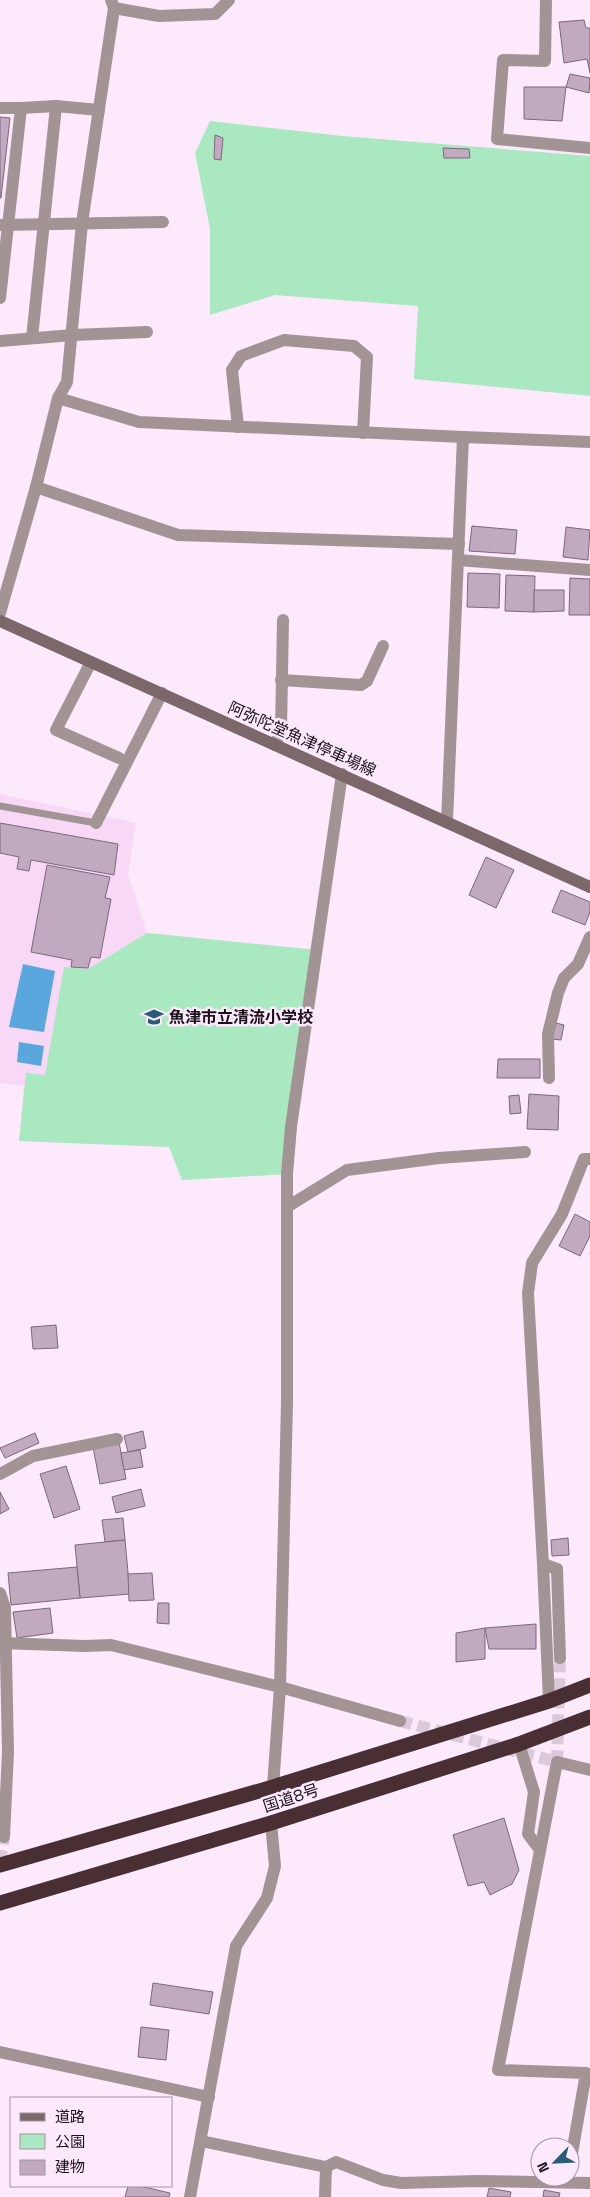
<svg xmlns="http://www.w3.org/2000/svg" width="590" height="2197" viewBox="0 0 590 2197" font-family="'Space Grotesk','Noto Sans JP',sans-serif">
<style>
.built{fill:#f7d8f6}
.green{fill:#a9e8c0}
.water{fill:#5aa7de}
.building{fill:#c1aac0;stroke:#7d677c}
.lines{fill:none;stroke-linecap:round;stroke-linejoin:round}
.street-tunnel{stroke:#dbc9da;stroke-width:12;stroke-dasharray:12 6;stroke-linecap:butt}
.lane{stroke:#a29395;stroke-width:7}
.street{stroke:#a29395;stroke-width:12}
.secondary{stroke:#7c676a;stroke-width:12}
.highway{stroke:#492e33;stroke-width:15}
.labels{text-anchor:middle;dominant-baseline:central;stroke-width:5;stroke-linejoin:round;paint-order:stroke}
.street-label{font-size:16px;fill:#191119;stroke:#fde9fc}
.poi-label{font-size:16px;font-weight:bold;fill:#191119;stroke:#fde9fc;text-anchor:start}
</style>
<rect width="100%" height="100%" fill="#fde9fc"/>
<path class="built" d="M 0,794 L 136,823 L 128,874 L 147,933 L 317,950 L 287,1174 L 182,1180 L 169,1147 L 19,1141 L 24,1086 L 0,1083 Z"/>
<g class="green">
<path d="M 210,121 L 342,136 L 590,156 L 590,396 L 414,379 L 418,306 L 275,295 L 210,315 L 210,229 L 195,153 Z"/>
<path d="M 147,933 L 317,950 L 287,1174 L 182,1180 L 169,1147 L 19,1141 L 26,1073 L 45,1075 L 64,967 L 88,969 Z"/>
</g>
<g class="water">
<path d="M 23,964 L 55,971 L 44,1032 L 9,1027 Z"/>
<path d="M 19,1042 L 44,1046 L 41,1066 L 17,1062 Z"/>
</g>
<g class="building">
<path d="M 584,20 L 586,28 L 590,28 L 590,73 L 587,59 L 564,63 L 559,22 Z"/>
<path d="M 570,74 L 590,78 L 589,93 L 566,87 Z"/>
<path d="M 524,87 L 566,87 L 562,121 L 524,119 Z"/>
<path d="M 0,117 L 10,118 L 1,198 L 0,198 Z"/>
<path d="M 215,135 L 223,138 L 221,160 L 214,159 Z"/>
<path d="M 443,148 L 469,149 L 470,158 L 444,158 Z"/>
<path d="M 472,526 L 517,530 L 515,554 L 469,551 Z"/>
<path d="M 566,527 L 590,530 L 588,560 L 563,557 Z"/>
<path d="M 468,573 L 500,574 L 499,608 L 467,607 Z"/>
<path d="M 506,575 L 535,576 L 534,612 L 505,611 Z"/>
<path d="M 570,578 L 590,579 L 590,615 L 569,615 Z"/>
<path d="M 534,590 L 564,590 L 564,611 L 534,612 Z"/>
<path d="M 0,823 L 118,844 L 114,875 L 31,860 L 29,871 L 17,869 L 19,857 L 0,853 Z"/>
<path d="M 486,857 L 514,870 L 496,908 L 469,895 Z"/>
<path d="M 47,865 L 110,877 L 105,898 L 111,899 L 100,958 L 91,957 L 88,968 L 71,967 L 72,960 L 31,952 Z"/>
<path d="M 561,890 L 590,902 L 590,912 L 585,925 L 552,912 Z"/>
<path d="M 556,1023 L 564,1025 L 561,1040 L 552,1039 Z"/>
<path d="M 498,1059 L 540,1059 L 540,1078 L 497,1078 Z"/>
<path d="M 529,1094 L 559,1096 L 558,1130 L 527,1129 Z"/>
<path d="M 519,1095 L 521,1113 L 510,1114 L 509,1096 Z"/>
<path d="M 575,1214 L 590,1222 L 590,1236 L 580,1256 L 559,1246 Z"/>
<path d="M 56,1325 L 58,1348 L 33,1349 L 31,1327 Z"/>
<path d="M 143,1431 L 146,1448 L 128,1452 L 124,1436 Z"/>
<path d="M 35,1433 L 39,1443 L 5,1458 L 0,1448 Z"/>
<path d="M 119,1442 L 126,1479 L 100,1484 L 93,1447 Z"/>
<path d="M 140,1450 L 143,1467 L 124,1470 L 121,1453 Z"/>
<path d="M 66,1466 L 80,1509 L 54,1518 L 40,1474 Z"/>
<path d="M 141,1489 L 145,1506 L 116,1513 L 112,1497 Z"/>
<path d="M 0,1492 L 9,1509 L 0,1514 Z"/>
<path d="M 123,1518 L 125,1540 L 105,1542 L 102,1520 Z"/>
<path d="M 568,1538 L 569,1555 L 552,1556 L 551,1540 Z"/>
<path d="M 125,1540 L 130,1594 L 80,1598 L 75,1545 Z"/>
<path d="M 77,1567 L 80,1598 L 11,1605 L 8,1573 Z"/>
<path d="M 152,1573 L 154,1600 L 129,1601 L 128,1574 Z"/>
<path d="M 158,1603 L 169,1603 L 169,1624 L 157,1623 Z"/>
<path d="M 50,1608 L 53,1633 L 17,1638 L 13,1612 Z"/>
<path d="M 536,1624 L 536,1649 L 489,1649 L 485,1628 Z"/>
<path d="M 485,1628 L 485,1659 L 456,1662 L 456,1633 Z"/>
<path d="M 504,1818 L 519,1870 L 512,1884 L 490,1895 L 484,1882 L 468,1886 L 453,1835 Z"/>
<path d="M 153,1983 L 213,1992 L 209,2014 L 150,2005 Z"/>
<path d="M 141,2027 L 169,2030 L 166,2060 L 138,2057 Z"/>
<path d="M 128,2186 L 140,2186 L 170,2193 L 169,2197 L 125,2197 Z"/>
<path d="M 489,2188 L 511,2192 L 510,2197 L 487,2197 Z"/>
<path d="M 544,2190 L 560,2193 L 559,2197 L 543,2197 Z"/>
</g>
<g class="lines">
<g class="street-tunnel">
<path d="M 400,1721 L 557,1762 L 560,1658"/>
<path d="M 0,1862 L 4,1837"/>
</g>
<path class="lane" d="M 0,806 L 96,823"/>
<g class="street">
<path d="M 546,0 L 545,61 L 503,60 L 497,139 L 590,148"/>
<path d="M 114,8 L 159,16 L 215,14 L 229,0"/>
<path d="M 56,106 L 99,110"/>
<path d="M 0,108 L 21,108 L 0,298"/>
<path d="M 21,108 L 56,106 L 32,338"/>
<path d="M 0,225 L 163,222"/>
<path d="M 0,341 L 73,335 L 147,332"/>
<path d="M 58,398 L 139,422 L 463,437"/>
<path d="M 238,427 L 232,370 L 241,356 L 284,340 L 354,346 L 367,357 L 363,433"/>
<path d="M 36,487 L 178,535 L 459,544"/>
<path d="M 458,560 L 590,570"/>
<path d="M 0,613 L 36,487 L 58,398 L 67,382 L 82,223 L 114,8 L 111,0"/>
<path d="M 91,662 L 56,730 L 119,758"/>
<path d="M 281,680 L 361,685 L 367,681 L 383,646"/>
<path d="M 275,745 L 281,731 L 283,620"/>
<path d="M 447,822 L 463,437 L 590,442"/>
<path d="M 96,823 L 162,693"/>
<path d="M 549,1078 L 548,1034 L 558,993 L 564,978 L 578,964 L 590,937"/>
<path d="M 287,1207 L 347,1170 L 439,1158 L 525,1152"/>
<path d="M 0,1474 L 33,1456 L 117,1439"/>
<path d="M 543,1564 L 549,1701"/>
<path d="M 0,1593 L 5,1608 L 8,1752 L 4,1837"/>
<path d="M 0,1643 L 85,1646 L 111,1645 L 280,1687 L 400,1721"/>
<path d="M 560,1658 L 557,1569 L 543,1564 L 528,1293 L 532,1263 L 562,1214 L 584,1159 L 590,1159"/>
<path d="M 519,1744 L 534,1792 L 528,1834 L 540,1850"/>
<path d="M 273,1787 L 280,1687 L 287,1403 L 287,1174 L 291,1127 L 342,774"/>
<path d="M 0,2052 L 209,2097"/>
<path d="M 201,2141 L 326,2167 L 336,2162 L 383,2180 L 401,2183 L 478,2181 L 590,2183"/>
<path d="M 570,2165 L 586,2073 L 498,2070 L 557,1762 L 590,1770"/>
<path d="M 190,2197 L 236,1946 L 267,1898 L 275,1866 L 271,1823"/>
<path d="M 325,2197 L 326,2167"/>
</g>
<path class="secondary" d="M 0,621 L 590,887"/>
<g class="highway">
<path d="M 0,1865 L 273,1787 L 549,1701 L 590,1685"/>
<path d="M 0,1903 L 271,1823 L 519,1744 L 590,1717"/>
</g>
</g>
<defs>
<g id="school-bare" transform="scale(1.5)"><path d="M0-5L7-2L0 1L-7-2ZM-4 1L0 2.5L4 1V4Q0 6-4 4Z" fill="#285c78" stroke="#fde9fc" stroke-width="2.5" paint-order="stroke"/></g>
</defs>
<g fill-rule="evenodd">
<use href="#school-bare" x="154" y="1017"/>
</g>
<g class="labels">
<g class="street-label">
<text transform="translate(302 739) rotate(24)">阿弥陀堂魚津停車場線</text>
<text transform="translate(291 1798) rotate(-18)">国道8号</text>
</g>
<g class="poi-label">
<text x="169" y="1017">魚津市立清流小学校</text>
</g>
</g>
<rect x="10" y="2097" width="162" height="90" fill="#fde9fc" stroke="#a293a1"/>
<rect x="20" y="2113" width="25" height="8" fill="#7c676a" stroke="#a293a1"/>
<text x="55" y="2122" font-size="15" fill="#191119">道路</text>
<rect x="20" y="2134" width="25" height="15" fill="#a9e8c0" stroke="#a293a1"/>
<text x="55" y="2147" font-size="15" fill="#191119">公園</text>
<rect x="20" y="2160" width="25" height="15" fill="#c1aac0" stroke="#a293a1"/>
<text x="55" y="2172" font-size="15" fill="#191119">建物</text>
<g transform="translate(555 2162) rotate(246)"><circle r="24" fill="#fde9fc" stroke="#a293a1"/>
<path d="M0-4L9 19L0 12L-9 19Z" fill="#285c78"/>
<text y="-8" font-size="14" font-weight="bold" text-anchor="middle" fill="#191119">N</text>
</g>
</svg>
